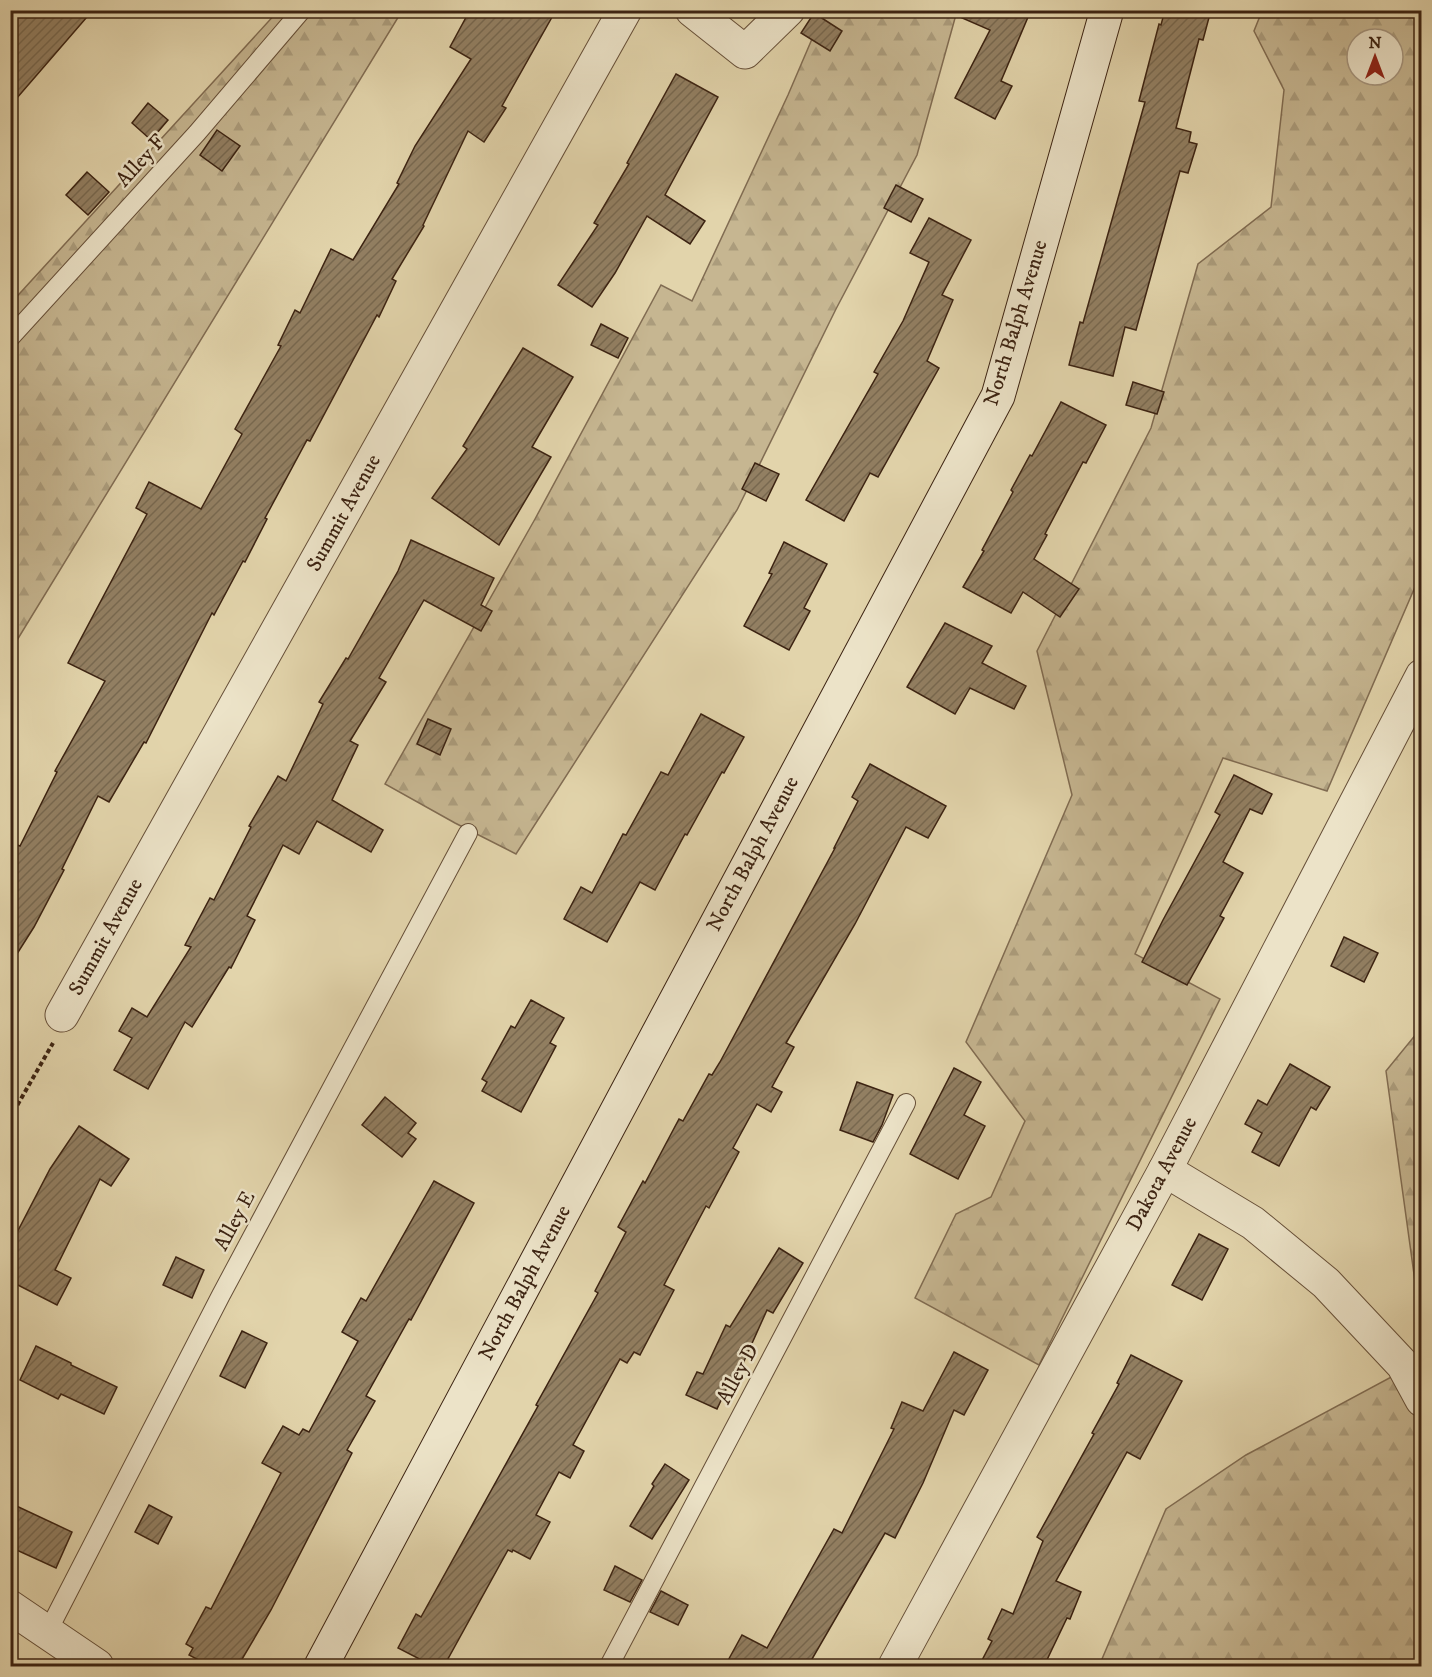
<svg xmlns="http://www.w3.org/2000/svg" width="1432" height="1677" viewBox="0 0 1432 1677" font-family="'IM FELL DW Pica',serif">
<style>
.forest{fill:url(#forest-firs);stroke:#816c52;stroke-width:1.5;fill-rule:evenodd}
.building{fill:url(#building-hatch);stroke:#3c2312;stroke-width:1.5}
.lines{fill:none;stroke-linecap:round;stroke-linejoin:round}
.lane-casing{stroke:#664f38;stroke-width:20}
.street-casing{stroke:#664f38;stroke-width:35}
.secondary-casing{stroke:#3c2312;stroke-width:35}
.path{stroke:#3c2312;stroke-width:4;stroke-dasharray:4.5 3;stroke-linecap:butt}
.lane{stroke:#ece3c8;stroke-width:18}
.street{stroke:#ece3c8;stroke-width:33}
.secondary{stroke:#ece3c8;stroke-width:33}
.labels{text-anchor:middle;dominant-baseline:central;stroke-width:5;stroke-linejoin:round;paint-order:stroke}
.street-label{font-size:21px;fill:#3c2312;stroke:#ece3c8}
</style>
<defs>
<pattern id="forest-firs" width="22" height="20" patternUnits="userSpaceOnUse" patternTransform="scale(1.5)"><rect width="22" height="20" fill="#c6b691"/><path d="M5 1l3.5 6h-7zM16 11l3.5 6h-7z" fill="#ab9c7c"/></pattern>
<pattern id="building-hatch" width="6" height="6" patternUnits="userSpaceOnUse" patternTransform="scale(1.5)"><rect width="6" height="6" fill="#927f62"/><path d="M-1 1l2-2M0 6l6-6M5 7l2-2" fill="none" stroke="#78684f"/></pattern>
</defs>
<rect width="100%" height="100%" fill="#e2d4ab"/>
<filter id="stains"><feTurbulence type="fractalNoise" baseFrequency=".00333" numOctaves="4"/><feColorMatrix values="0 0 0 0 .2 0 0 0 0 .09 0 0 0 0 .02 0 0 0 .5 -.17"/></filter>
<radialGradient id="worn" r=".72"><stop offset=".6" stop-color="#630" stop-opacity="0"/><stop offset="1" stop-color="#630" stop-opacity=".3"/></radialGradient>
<g class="forest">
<path d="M 278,11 L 402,11 L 11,650 L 10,304 Z"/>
<path d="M 824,11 L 957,11 L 917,155 L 836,309 L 737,510 L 516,854 L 455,823 L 385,784 L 535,519 L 661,285 L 692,301 L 788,95 Z"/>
<path d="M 1262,11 L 1421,11 L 1421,573 L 1327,791 L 1223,758 L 1135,954 L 1220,999 L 1039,1365 L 915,1298 L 956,1214 L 991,1197 L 1025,1121 L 966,1042 L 1072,795 L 1037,651 L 1151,428 L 1198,264 L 1271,207 L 1284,90 L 1254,31 ZM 1357,39 L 1393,39 L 1393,75 L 1357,75 Z"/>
<path d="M 1421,1028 L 1421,1325 L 1386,1071 Z"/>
<path d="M 1421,1361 L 1421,1666 L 1099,1666 L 1166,1509 L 1246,1455 Z"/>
</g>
<g class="building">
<path d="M 24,10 L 93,10 L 10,106 L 10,26 Z"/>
<path d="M 470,10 L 556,10 L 502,106 L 506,108 L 484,142 L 468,131 L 423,225 L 424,226 L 392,279 L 396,281 L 379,317 L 377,315 L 310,441 L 307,440 L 265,518 L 267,519 L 245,562 L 243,561 L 214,615 L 212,613 L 146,743 L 144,742 L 109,802 L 98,796 L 62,869 L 64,870 L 34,927 L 10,965 L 10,842 L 20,846 L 57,772 L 55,771 L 105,681 L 68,663 L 147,514 L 136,508 L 149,482 L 201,509 L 242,434 L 235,429 L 281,346 L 278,345 L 295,310 L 300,313 L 331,249 L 353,260 L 399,184 L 397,183 L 415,146 L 471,59 L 450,47 Z"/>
<path d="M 944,10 L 1031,10 L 1001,81 L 1012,86 L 995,119 L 955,98 L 990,30 Z"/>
<path d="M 1165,10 L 1211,10 L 1203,40 L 1199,39 L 1176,128 L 1191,132 L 1189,142 L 1197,144 L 1188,173 L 1180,171 L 1136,330 L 1125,327 L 1113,376 L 1069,365 L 1080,322 L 1083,323 L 1145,102 L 1139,101 L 1159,24 L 1161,25 Z"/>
<path d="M 814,13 L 842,31 L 830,51 L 801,33 Z"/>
<path d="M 676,74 L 718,97 L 665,195 L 705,221 L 690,244 L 647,216 L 615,273 L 592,307 L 558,285 L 598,225 L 594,223 L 629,164 L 627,163 Z"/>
<path d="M 148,103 L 168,120 L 151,140 L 132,123 Z"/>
<path d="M 217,130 L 240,146 L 222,171 L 200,155 Z"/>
<path d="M 87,172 L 109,192 L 88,215 L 66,195 Z"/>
<path d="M 896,185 L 923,199 L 911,222 L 884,208 Z"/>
<path d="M 929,218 L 971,240 L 942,295 L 953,300 L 927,361 L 939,368 L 878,477 L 870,473 L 844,521 L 806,500 L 878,374 L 874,372 L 903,321 L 929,262 L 910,253 Z"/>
<path d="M 601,324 L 628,338 L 618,358 L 591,345 Z"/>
<path d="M 523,348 L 573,377 L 532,447 L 551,457 L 499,545 L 432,498 L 467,449 L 463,446 Z"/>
<path d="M 1133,382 L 1164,392 L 1157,414 L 1126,405 Z"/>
<path d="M 1061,402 L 1106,425 L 1086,463 L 1083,462 L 1045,534 L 1047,535 L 1034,559 L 1079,589 L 1060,617 L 1023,592 L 1011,613 L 963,587 L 984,551 L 982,550 L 1013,492 L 1011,490 L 1030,455 L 1032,456 Z"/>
<path d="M 755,463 L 779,474 L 766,501 L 742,489 Z"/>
<path d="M 411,540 L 494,578 L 481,605 L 492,611 L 481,631 L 424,600 L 379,678 L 386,682 L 350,741 L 358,745 L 332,800 L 383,830 L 371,852 L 317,821 L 299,854 L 283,845 L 247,916 L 255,920 L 231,968 L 229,967 L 192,1027 L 185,1022 L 148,1089 L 114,1070 L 132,1038 L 119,1031 L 132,1008 L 147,1017 L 191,947 L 185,945 L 210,898 L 214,900 L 251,827 L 249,826 L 278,776 L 286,781 L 323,704 L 319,702 L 346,658 L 348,659 L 398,571 Z"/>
<path d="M 784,542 L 827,564 L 804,608 L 810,611 L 789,650 L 744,626 L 772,574 L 769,573 Z"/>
<path d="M 945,623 L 992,646 L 982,663 L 1026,686 L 1014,709 L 970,688 L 955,714 L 907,687 Z"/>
<path d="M 701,714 L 744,737 L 724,773 L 722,772 L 687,835 L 685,834 L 655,890 L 640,882 L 607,942 L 564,919 L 581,887 L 592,893 L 623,834 L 626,835 L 661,772 L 668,775 Z"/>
<path d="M 428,719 L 451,729 L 440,755 L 417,744 Z"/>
<path d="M 870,764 L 946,806 L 928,838 L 906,827 L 855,924 L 786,1043 L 794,1047 L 772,1087 L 782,1092 L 771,1112 L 757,1104 L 733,1148 L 739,1152 L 709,1208 L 706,1206 L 664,1285 L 674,1290 L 640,1355 L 634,1352 L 627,1363 L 620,1359 L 573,1445 L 584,1451 L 570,1478 L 559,1472 L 536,1515 L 550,1522 L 530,1559 L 513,1550 L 512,1552 L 508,1550 L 444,1666 L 433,1666 L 398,1648 L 416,1614 L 421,1617 L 538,1406 L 536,1405 L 598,1293 L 595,1291 L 626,1232 L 618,1227 L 643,1181 L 645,1183 L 679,1119 L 683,1121 L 709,1074 L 712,1075 L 720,1062 L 835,848 L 834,848 L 858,801 L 852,797 Z"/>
<path d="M 1234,775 L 1272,794 L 1262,814 L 1250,809 L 1223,862 L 1243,873 L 1220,916 L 1224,918 L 1187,985 L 1142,962 L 1163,920 L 1220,815 L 1215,812 Z"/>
<path d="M 1344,937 L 1378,953 L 1364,982 L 1331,966 Z"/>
<path d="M 531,1000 L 564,1018 L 550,1043 L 556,1046 L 521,1112 L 482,1091 L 487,1082 L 482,1079 L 511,1026 L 515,1028 Z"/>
<path d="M 1290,1064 L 1330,1087 L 1316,1110 L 1311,1107 L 1279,1166 L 1252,1152 L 1262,1133 L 1245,1124 L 1258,1100 L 1267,1105 Z"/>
<path d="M 954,1068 L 981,1082 L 964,1115 L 985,1126 L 958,1179 L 910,1154 Z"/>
<path d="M 857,1082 L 893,1095 L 882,1125 L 873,1142 L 840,1130 Z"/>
<path d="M 385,1097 L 416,1123 L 408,1133 L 416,1139 L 402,1157 L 362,1125 Z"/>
<path d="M 79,1126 L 129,1159 L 111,1186 L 100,1179 L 55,1270 L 71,1278 L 57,1305 L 10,1281 L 10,1246 L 50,1169 Z"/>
<path d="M 434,1181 L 474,1203 L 411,1320 L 409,1319 L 366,1396 L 375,1401 L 347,1450 L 352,1453 L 271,1610 L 238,1666 L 210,1666 L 189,1655 L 193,1648 L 186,1644 L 206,1607 L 211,1609 L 281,1473 L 262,1463 L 283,1426 L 299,1435 L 303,1429 L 309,1432 L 358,1341 L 342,1332 L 361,1298 L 366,1301 Z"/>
<path d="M 1199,1234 L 1228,1249 L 1202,1300 L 1172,1285 Z"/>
<path d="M 779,1248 L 803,1263 L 773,1313 L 767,1310 L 740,1370 L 736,1368 L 717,1409 L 686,1395 L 697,1372 L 703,1374 L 726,1325 L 730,1327 Z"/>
<path d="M 176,1257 L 204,1270 L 192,1298 L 163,1285 Z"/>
<path d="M 242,1331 L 267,1343 L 245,1388 L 220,1376 Z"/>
<path d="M 36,1346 L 71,1363 L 71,1365 L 117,1387 L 104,1414 L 61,1394 L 58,1399 L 20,1380 Z"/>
<path d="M 954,1352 L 988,1370 L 964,1415 L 954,1410 L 923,1483 L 895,1538 L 885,1533 L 808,1666 L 725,1666 L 742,1635 L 767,1648 L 834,1529 L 842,1533 L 894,1429 L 891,1428 L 902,1402 L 923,1411 Z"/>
<path d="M 1131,1355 L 1182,1381 L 1140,1459 L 1127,1452 L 1056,1581 L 1081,1592 L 1070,1619 L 1067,1618 L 1044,1666 L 979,1666 L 992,1641 L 988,1639 L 1002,1609 L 1013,1614 L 1043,1541 L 1037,1537 L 1094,1434 L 1092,1433 L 1119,1384 L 1117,1383 Z"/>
<path d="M 665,1464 L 689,1480 L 652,1539 L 630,1526 L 654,1486 L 652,1484 Z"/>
<path d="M 10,1503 L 72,1532 L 56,1568 L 10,1547 Z"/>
<path d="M 149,1505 L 172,1517 L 158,1544 L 135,1532 Z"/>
<path d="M 615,1566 L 642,1580 L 630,1602 L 604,1590 Z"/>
<path d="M 661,1591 L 688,1605 L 678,1625 L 650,1612 Z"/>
</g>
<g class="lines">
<g class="lane-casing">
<g id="lane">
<path d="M 10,338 L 197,133 L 302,10"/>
<path d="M 47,1633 L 221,1295 L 468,833"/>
<path d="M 609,1666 L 906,1103"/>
</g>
</g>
<g class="street-casing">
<g id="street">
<path d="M 692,10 L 745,52 L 788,10"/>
<path d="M 62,1015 L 625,10"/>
<path d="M 1165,1170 L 1253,1223 L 1326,1283 L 1403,1365 L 1422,1400"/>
<path d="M 10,1607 L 97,1666"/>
<path d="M 895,1666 L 1165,1170 L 1422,676"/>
</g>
</g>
<g class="secondary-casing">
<path id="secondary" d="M 321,1666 L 998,396 L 1107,10"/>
</g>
<path class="path" d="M 10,1118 L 53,1043"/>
<use href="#lane" class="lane"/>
<use href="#street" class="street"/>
<use href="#secondary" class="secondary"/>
</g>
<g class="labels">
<g class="street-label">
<text transform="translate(141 161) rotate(-48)">Alley F</text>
<text transform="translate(1016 323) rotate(-73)">North Balph Avenue</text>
<text transform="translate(344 513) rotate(-61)">Summit Avenue</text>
<text transform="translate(753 854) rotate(-62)">North Balph Avenue</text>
<text transform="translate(106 937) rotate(-61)">Summit Avenue</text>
<text transform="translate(1162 1174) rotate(-62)">Dakota Avenue</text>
<text transform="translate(235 1221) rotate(-62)">Alley E</text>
<text transform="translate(525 1283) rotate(-62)">North Balph Avenue</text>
<text transform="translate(738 1374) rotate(-62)">Alley D</text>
</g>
</g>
<rect width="1432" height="1677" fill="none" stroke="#e2d4ab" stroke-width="36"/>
<rect x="12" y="12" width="1408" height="1653" fill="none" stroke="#3c2312" stroke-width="3"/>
<rect x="18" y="18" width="1396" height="1641" fill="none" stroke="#3c2312" stroke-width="1.5"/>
<g transform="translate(1375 57)"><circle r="28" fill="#ece3c8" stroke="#a6967f" stroke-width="1.5"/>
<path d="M0-4.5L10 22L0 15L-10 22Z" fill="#8f2418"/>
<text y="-9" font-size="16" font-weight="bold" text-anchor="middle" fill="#3c2312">N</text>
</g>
<rect width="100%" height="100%" filter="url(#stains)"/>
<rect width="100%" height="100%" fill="url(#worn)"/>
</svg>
